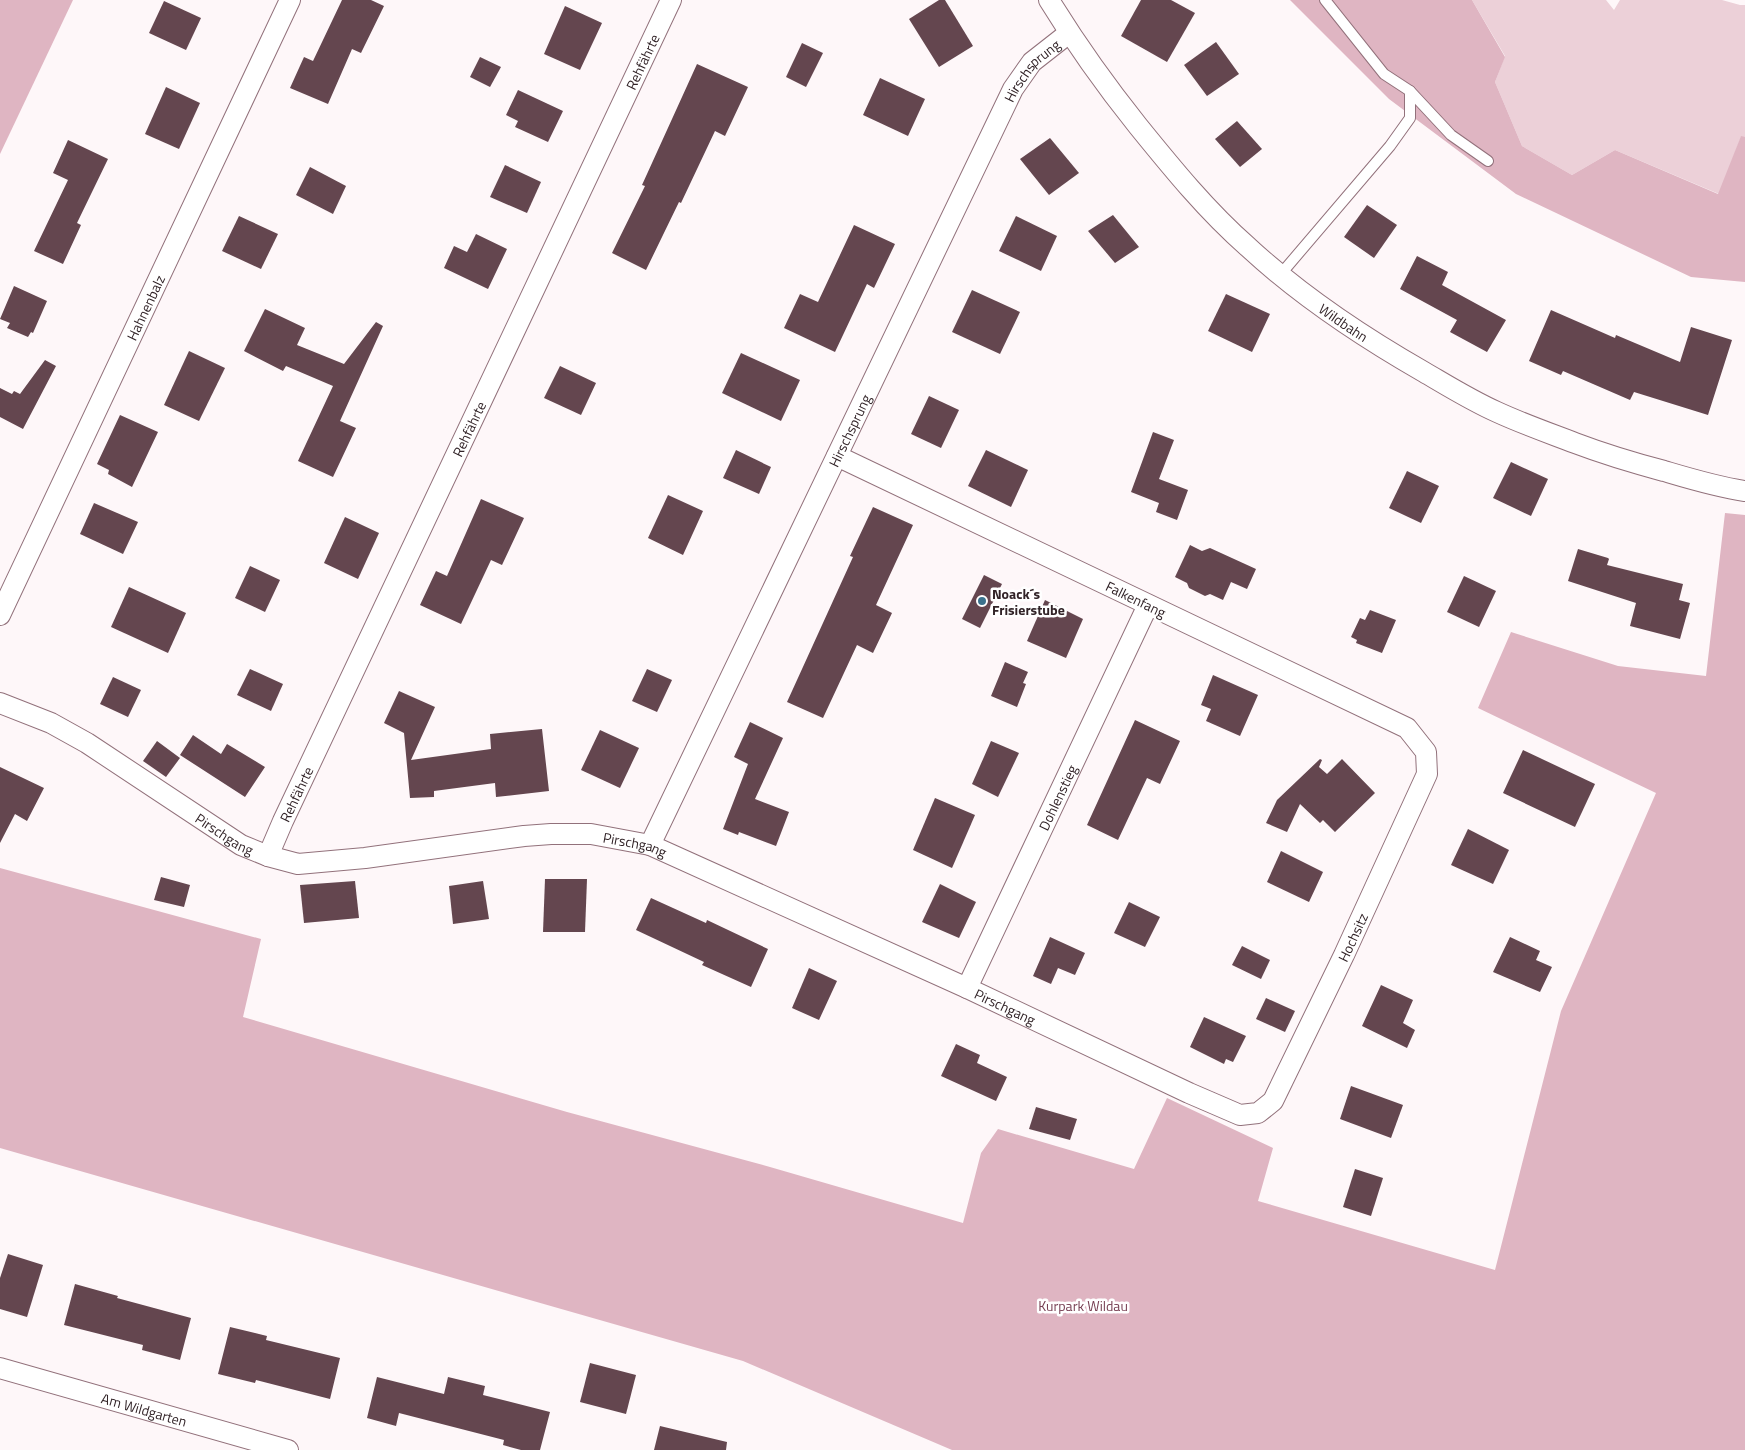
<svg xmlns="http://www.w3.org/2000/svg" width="1745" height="1450" viewBox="0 0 1745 1450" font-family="'Titillium Web',sans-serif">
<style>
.green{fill:#ecd0d8}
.forest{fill:#dfb5c2}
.building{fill:#64464f}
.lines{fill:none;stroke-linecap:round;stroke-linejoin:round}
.lane-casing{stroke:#92717b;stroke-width:12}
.street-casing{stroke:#92717b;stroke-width:22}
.lane{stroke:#fff;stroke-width:10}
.street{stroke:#fff;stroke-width:20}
.poi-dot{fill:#3a728d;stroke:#fff;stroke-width:2}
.labels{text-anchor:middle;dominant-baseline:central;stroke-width:5;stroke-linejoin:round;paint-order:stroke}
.street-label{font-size:14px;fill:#312327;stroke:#fff}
.poi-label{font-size:14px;font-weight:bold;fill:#312327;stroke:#fff;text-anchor:start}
.park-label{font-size:14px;fill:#763e52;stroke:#fff}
</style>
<rect width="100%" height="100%" fill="#fef7f9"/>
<path class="green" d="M 1472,0 L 1606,0 L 1614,10 L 1620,0 L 1722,0 L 1740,5 L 1745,5 L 1745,137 L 1741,137 L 1719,194 L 1615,150 L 1572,175 L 1522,146 L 1495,82 L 1505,56 Z"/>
<g class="forest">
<path d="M 0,0 L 73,0 L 0,154 Z"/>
<path d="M 1290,0 L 1472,0 L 1505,57 L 1495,82 L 1522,146 L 1572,175 L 1615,150 L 1718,194 L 1741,136 L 1745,137 L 1745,282 L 1691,277 L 1516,194 L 1389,99 Z"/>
<path d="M 1725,513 L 1745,515 L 1745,1450 L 952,1450 L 743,1361 L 0,1148 L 0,868 L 261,939 L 243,1017 L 567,1112 L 770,1167 L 963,1223 L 981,1153 L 998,1129 L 1134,1169 L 1167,1098 L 1273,1148 L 1258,1201 L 1495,1270 L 1561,1011 L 1656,793 L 1478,708 L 1511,632 L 1618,666 L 1706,676 Z"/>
</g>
<g class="building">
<path d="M 342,0 L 371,0 L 384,6 L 361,53 L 352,49 L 328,104 L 290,88 L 304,57 L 313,61 Z"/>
<path d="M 939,0 L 945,0 L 973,46 L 939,67 L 909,19 Z"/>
<path d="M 1141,0 L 1171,0 L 1195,13 L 1167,62 L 1121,36 Z"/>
<path d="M 164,1 L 201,18 L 186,50 L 149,33 Z"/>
<path d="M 565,6 L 602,23 L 580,70 L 544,54 Z"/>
<path d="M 1216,42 L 1239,74 L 1207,96 L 1184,65 Z"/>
<path d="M 802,43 L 823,53 L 806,87 L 786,77 Z"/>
<path d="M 480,57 L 501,67 L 490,87 L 470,77 Z"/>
<path d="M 697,64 L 748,87 L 725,136 L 715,131 L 681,203 L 679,202 L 646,270 L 612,253 L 645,186 L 642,185 Z"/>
<path d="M 880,78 L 925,99 L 908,136 L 863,115 Z"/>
<path d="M 166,87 L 200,103 L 179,149 L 145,134 Z"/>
<path d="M 518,90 L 563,111 L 548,142 L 515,127 L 518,121 L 506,115 Z"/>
<path d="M 1237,121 L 1262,149 L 1240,167 L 1215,139 Z"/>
<path d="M 1050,138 L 1079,173 L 1049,195 L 1020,159 Z"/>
<path d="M 68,140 L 108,159 L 77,223 L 81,225 L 63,264 L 34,251 L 68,180 L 53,173 Z"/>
<path d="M 505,165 L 541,182 L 527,213 L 490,197 Z"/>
<path d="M 310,167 L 346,186 L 333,214 L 296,195 Z"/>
<path d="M 1367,205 L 1397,225 L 1374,258 L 1344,237 Z"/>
<path d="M 1113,215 L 1139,247 L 1115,263 L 1088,231 Z"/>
<path d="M 239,216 L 278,234 L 261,269 L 222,251 Z"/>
<path d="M 1016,216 L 1057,236 L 1041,271 L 999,251 Z"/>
<path d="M 854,225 L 895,244 L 874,288 L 867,284 L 835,352 L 784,328 L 800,294 L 818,302 Z"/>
<path d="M 476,234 L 507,249 L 488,289 L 444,268 L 454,246 L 467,252 Z"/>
<path d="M 1417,256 L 1448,272 L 1442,285 L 1506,320 L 1487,352 L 1450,332 L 1457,320 L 1400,289 Z"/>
<path d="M 14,286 L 47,301 L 33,333 L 31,332 L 28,337 L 7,328 L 10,323 L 0,319 Z"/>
<path d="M 972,290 L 1020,312 L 1000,354 L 952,332 Z"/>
<path d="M 1226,294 L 1270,314 L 1252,352 L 1208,331 Z"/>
<path d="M 265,309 L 305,328 L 297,345 L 344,364 L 376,322 L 383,326 L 340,421 L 356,428 L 333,477 L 298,461 L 333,386 L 286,366 L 283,371 L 244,351 Z"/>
<path d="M 1551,310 L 1615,338 L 1616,335 L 1680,362 L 1691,327 L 1732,340 L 1708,415 L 1634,392 L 1630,400 L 1563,371 L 1561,375 L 1529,361 Z"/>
<path d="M 189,351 L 225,368 L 199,421 L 164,405 Z"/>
<path d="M 741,353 L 800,380 L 781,421 L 722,393 Z"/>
<path d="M 45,360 L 56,366 L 23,429 L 0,417 L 0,388 L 12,394 L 14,391 L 20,394 Z"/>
<path d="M 560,366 L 596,383 L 581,415 L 544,398 Z"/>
<path d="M 929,396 L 959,410 L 941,448 L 911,434 Z"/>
<path d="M 120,415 L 158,432 L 132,487 L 108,474 L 109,470 L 97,464 Z"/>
<path d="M 1153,432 L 1174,440 L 1159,479 L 1188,490 L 1177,520 L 1156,512 L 1159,503 L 1131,492 Z"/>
<path d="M 736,450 L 771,467 L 759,494 L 723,478 Z"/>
<path d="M 986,450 L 1028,470 L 1011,507 L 968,486 Z"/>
<path d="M 1511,462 L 1548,479 L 1531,516 L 1493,498 Z"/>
<path d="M 1407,471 L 1439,486 L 1421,523 L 1389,508 Z"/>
<path d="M 668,495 L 703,511 L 683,555 L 648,538 Z"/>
<path d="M 481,499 L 524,518 L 502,565 L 491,560 L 461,624 L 420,605 L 436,571 L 447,576 Z"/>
<path d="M 94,503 L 138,522 L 123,554 L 80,534 Z"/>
<path d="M 873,507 L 913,525 L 876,605 L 892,613 L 873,653 L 857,645 L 823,718 L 787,702 L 853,557 L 850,556 Z"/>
<path d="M 345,517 L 379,533 L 358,579 L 324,563 Z"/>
<path d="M 1190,545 L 1202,551 L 1210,548 L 1256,569 L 1247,589 L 1231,582 L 1223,600 L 1210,594 L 1205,596 L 1189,588 L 1187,583 L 1175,577 Z"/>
<path d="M 1578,549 L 1608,558 L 1609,559 L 1607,565 L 1683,584 L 1679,600 L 1690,603 L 1680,639 L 1630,626 L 1636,603 L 1568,581 Z"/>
<path d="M 250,566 L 280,580 L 265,612 L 235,598 Z"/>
<path d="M 984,575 L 1002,584 L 980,628 L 962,619 Z"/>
<path d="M 1464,576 L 1496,591 L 1479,627 L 1447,612 Z"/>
<path d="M 129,587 L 186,613 L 168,653 L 111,627 Z"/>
<path d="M 1045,600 L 1083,619 L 1066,658 L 1027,641 Z"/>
<path d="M 1370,610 L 1396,620 L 1382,653 L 1356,643 L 1357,640 L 1351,637 L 1360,618 L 1365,620 Z"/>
<path d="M 1005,662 L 1028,672 L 1023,683 L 1026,684 L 1017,707 L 991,696 Z"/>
<path d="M 250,669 L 283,684 L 271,711 L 237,695 Z"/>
<path d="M 647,669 L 672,680 L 657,712 L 632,701 Z"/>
<path d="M 1213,675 L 1258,695 L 1240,736 L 1206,721 L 1211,709 L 1201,705 Z"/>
<path d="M 113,677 L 141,690 L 128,717 L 100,704 Z"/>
<path d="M 399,691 L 435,707 L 411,760 L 491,749 L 490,734 L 542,729 L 549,791 L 496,797 L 495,783 L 434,791 L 434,797 L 410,798 L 404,733 L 384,723 Z"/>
<path d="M 1135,720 L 1180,741 L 1160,784 L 1147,778 L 1118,840 L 1087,825 Z"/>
<path d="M 750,722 L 783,738 L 755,799 L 789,812 L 776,846 L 739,832 L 738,835 L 723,829 L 748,764 L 734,757 Z"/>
<path d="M 600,730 L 639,748 L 620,788 L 581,770 Z"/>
<path d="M 193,735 L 221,754 L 227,744 L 265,767 L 245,797 L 180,755 Z"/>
<path d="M 157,741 L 180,758 L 166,777 L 143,761 Z"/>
<path d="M 991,741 L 1019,753 L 998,797 L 972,784 Z"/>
<path d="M 1523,750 L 1595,784 L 1575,827 L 1503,793 Z"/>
<path d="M 1320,759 L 1322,760 L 1319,767 L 1327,774 L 1342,759 L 1375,793 L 1335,832 L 1323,820 L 1320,823 L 1300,804 L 1287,832 L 1266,823 L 1277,800 Z"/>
<path d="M 0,767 L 44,788 L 27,821 L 15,814 L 0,843 Z"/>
<path d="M 935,798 L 975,815 L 952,868 L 913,850 Z"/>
<path d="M 1468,829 L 1509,850 L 1493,884 L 1451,865 Z"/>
<path d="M 1281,851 L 1323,872 L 1309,902 L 1267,882 Z"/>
<path d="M 161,877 L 190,885 L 184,907 L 154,900 Z"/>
<path d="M 545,879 L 587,879 L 585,932 L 543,932 Z"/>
<path d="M 355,881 L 359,918 L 304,923 L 300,885 Z"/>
<path d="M 483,881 L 489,919 L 453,924 L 449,886 Z"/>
<path d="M 940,884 L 976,902 L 959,938 L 922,922 Z"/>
<path d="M 651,898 L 706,923 L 707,920 L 768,949 L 751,987 L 702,965 L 704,962 L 636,930 Z"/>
<path d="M 1129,902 L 1160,917 L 1145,947 L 1114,933 Z"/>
<path d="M 1050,937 L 1085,953 L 1075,975 L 1058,968 L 1051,984 L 1033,976 Z"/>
<path d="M 1510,937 L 1540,951 L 1536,960 L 1552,967 L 1540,992 L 1493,972 Z"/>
<path d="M 1242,946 L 1270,960 L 1261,979 L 1232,965 Z"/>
<path d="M 809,968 L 837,981 L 819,1020 L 792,1008 Z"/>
<path d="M 1381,985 L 1413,1000 L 1403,1023 L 1415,1030 L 1407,1048 L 1362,1026 Z"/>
<path d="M 1266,998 L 1295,1011 L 1285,1032 L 1256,1019 Z"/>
<path d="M 1204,1017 L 1246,1036 L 1233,1062 L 1226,1059 L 1224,1064 L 1190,1047 Z"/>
<path d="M 956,1044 L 980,1055 L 977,1063 L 1007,1077 L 996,1101 L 941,1076 Z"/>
<path d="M 1351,1086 L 1403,1105 L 1391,1138 L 1340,1119 Z"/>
<path d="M 1036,1107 L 1077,1119 L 1070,1140 L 1029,1129 Z"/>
<path d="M 1355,1169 L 1383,1178 L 1371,1216 L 1343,1207 Z"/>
<path d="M 8,1254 L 43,1265 L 27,1317 L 0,1309 L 0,1278 Z"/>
<path d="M 75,1284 L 118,1296 L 117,1298 L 191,1318 L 180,1360 L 142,1350 L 143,1345 L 64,1325 Z"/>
<path d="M 230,1327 L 267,1336 L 266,1340 L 340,1358 L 330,1399 L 256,1380 L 255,1383 L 218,1374 Z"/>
<path d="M 590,1363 L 636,1375 L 626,1414 L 580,1402 Z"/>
<path d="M 377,1377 L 444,1394 L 448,1377 L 485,1386 L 483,1395 L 550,1412 L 540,1450 L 521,1450 L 503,1445 L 504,1440 L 399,1413 L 396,1426 L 367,1418 Z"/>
<path d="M 660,1426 L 727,1442 L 726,1450 L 654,1450 Z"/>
</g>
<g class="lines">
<g class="lane-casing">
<g id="lane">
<path d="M 1325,0 L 1384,74 L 1410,91 L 1451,135 L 1488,161"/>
<path d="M 1280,275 L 1390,146 L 1410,118 L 1410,91"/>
</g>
</g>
<g class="street-casing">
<g id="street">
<path id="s1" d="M 1049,0 C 1076,44 1106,86 1138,126 C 1172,168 1207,211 1248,247 C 1301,296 1361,336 1424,372 C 1448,386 1472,401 1497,412 C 1523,424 1549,433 1575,443 C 1604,454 1634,463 1664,471 C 1691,479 1717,487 1745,491"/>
<path id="s2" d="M 0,615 L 290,0"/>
<path id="s3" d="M 0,703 L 51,723 L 87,743 L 241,845 L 268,856 L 298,864 L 365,858 L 524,836 L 551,834 L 591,834 L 650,845 L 967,988 L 1189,1093 L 1240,1115 L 1258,1113 L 1273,1101 L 1344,955 L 1427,774 L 1426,752 L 1407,728 L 837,456"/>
<path id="s4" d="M 650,845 L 1013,89 L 1032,62 L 1069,33"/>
<path id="s5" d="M 268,856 L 283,821 L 671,0"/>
<path id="s6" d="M 967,988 L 1148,605"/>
<path id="s7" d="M 0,1368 L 288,1450"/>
</g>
</g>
<use href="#lane" class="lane"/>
<use href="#street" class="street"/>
</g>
<circle class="poi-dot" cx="982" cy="601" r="5"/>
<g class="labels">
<g class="street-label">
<text stroke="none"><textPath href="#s5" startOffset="878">Rehfährte</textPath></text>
<text stroke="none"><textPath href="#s4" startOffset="865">Hirschsprung</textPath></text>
<text stroke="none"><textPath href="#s2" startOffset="340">Hahnenbalz</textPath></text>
<text stroke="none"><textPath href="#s1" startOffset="440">Wildbahn</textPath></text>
<text stroke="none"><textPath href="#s5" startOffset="472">Rehfährte</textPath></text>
<text stroke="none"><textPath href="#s4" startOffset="460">Hirschsprung</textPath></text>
<text transform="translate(1136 599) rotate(26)">Falkenfang</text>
<text stroke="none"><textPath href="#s5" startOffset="68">Rehfährte</textPath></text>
<text stroke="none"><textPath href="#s6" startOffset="211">Dohlenstieg</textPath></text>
<text stroke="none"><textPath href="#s3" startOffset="261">Pirschgang</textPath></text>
<text stroke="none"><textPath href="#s3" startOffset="681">Pirschgang</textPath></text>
<text stroke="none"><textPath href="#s3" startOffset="1564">Hochsitz</textPath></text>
<text stroke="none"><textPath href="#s3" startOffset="1086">Pirschgang</textPath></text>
<text stroke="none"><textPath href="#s7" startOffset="150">Am Wildgarten</textPath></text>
</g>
<g class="poi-label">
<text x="992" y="593">Noack´s<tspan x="992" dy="16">Frisierstube</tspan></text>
</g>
<g class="park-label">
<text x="1083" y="1305">Kurpark Wildau</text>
</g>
</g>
</svg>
